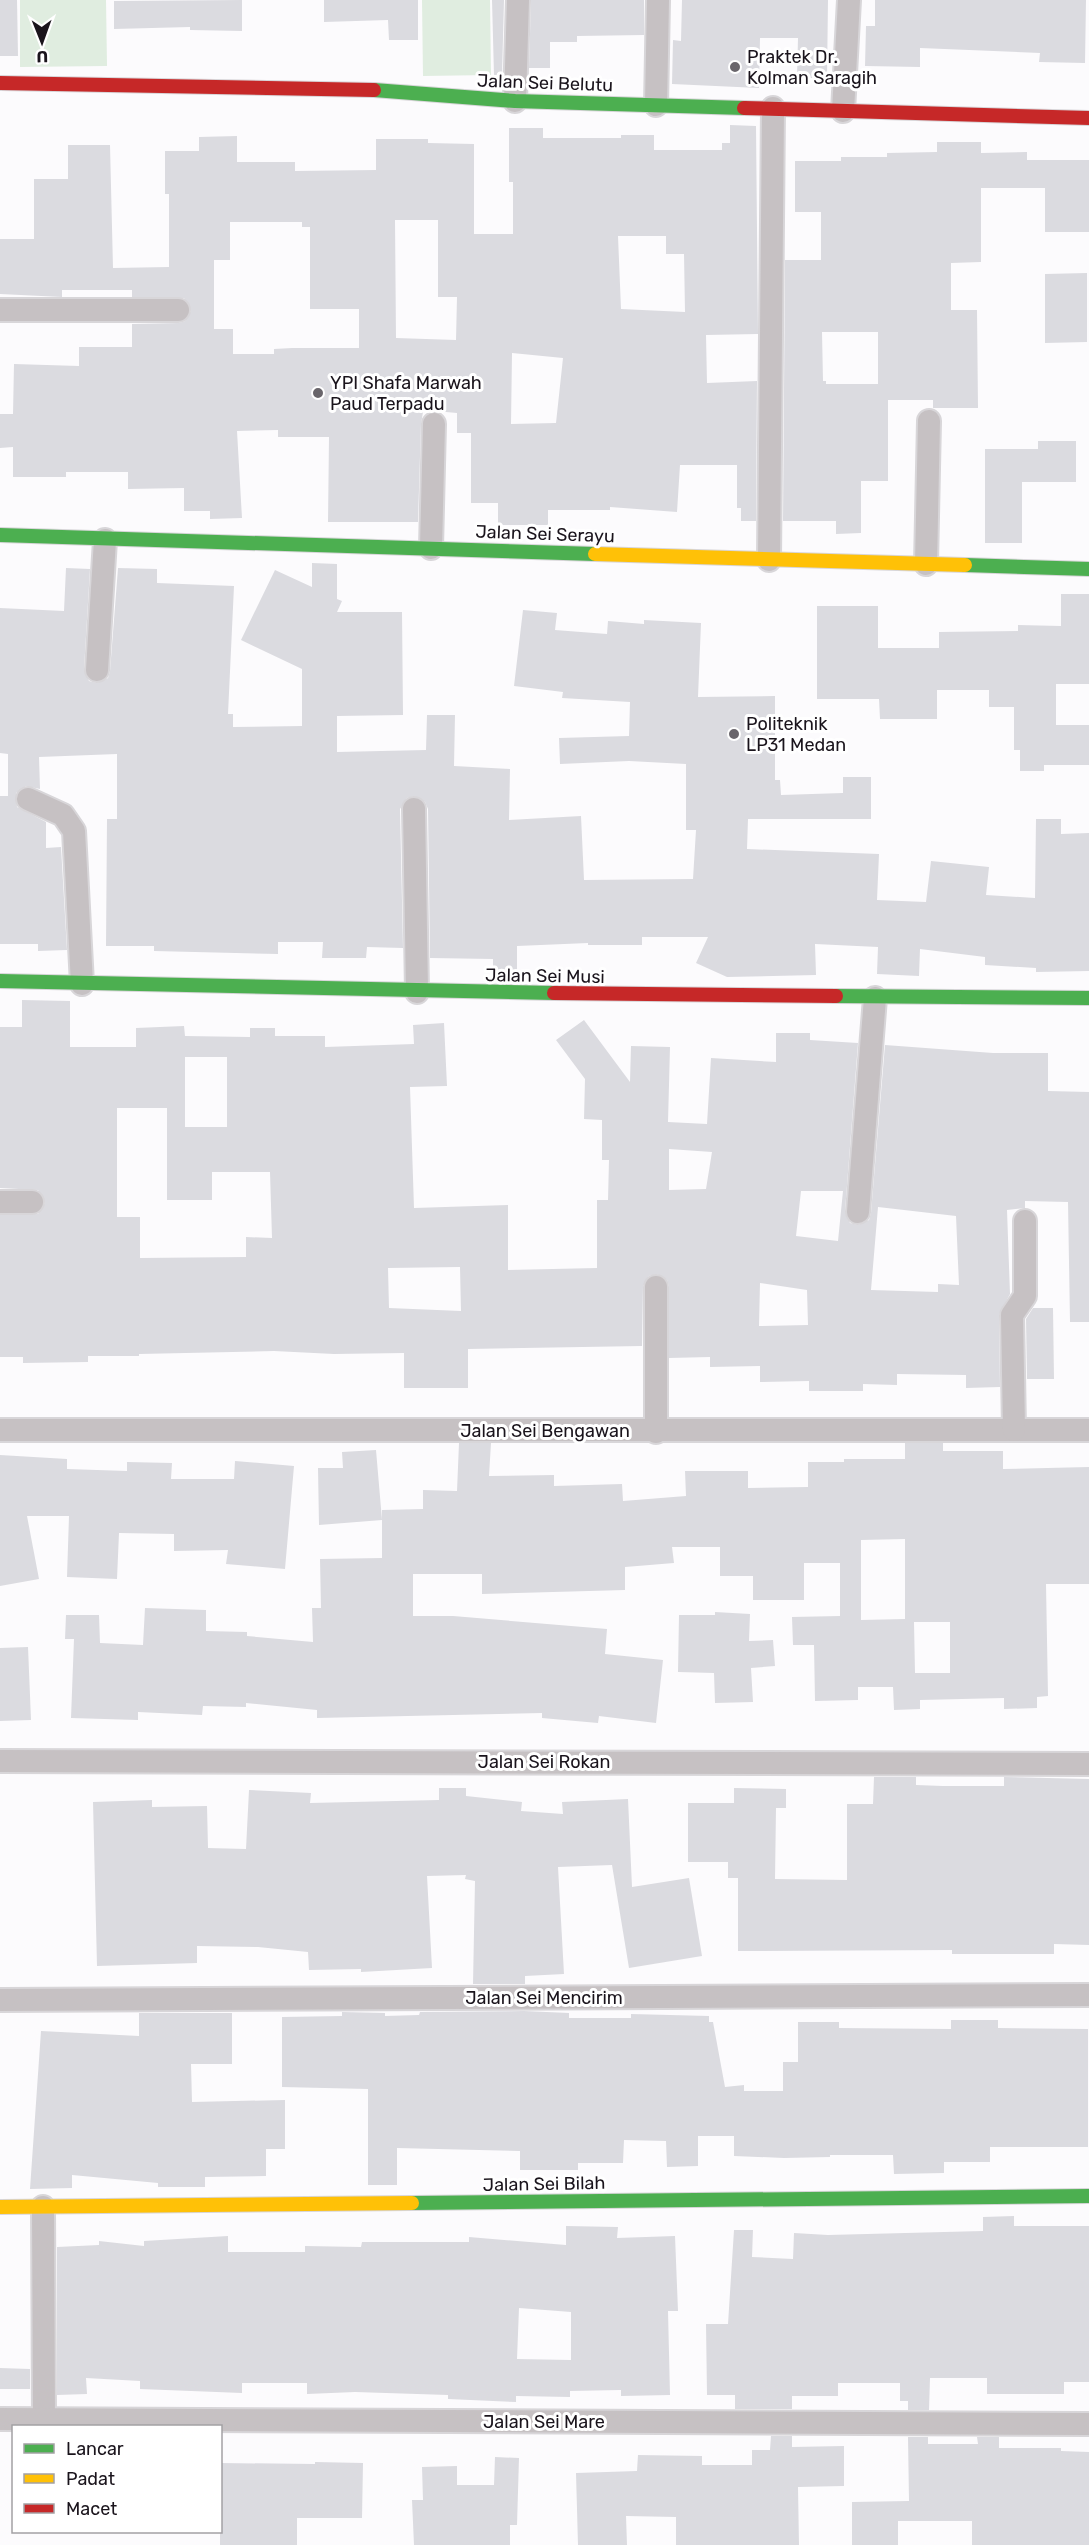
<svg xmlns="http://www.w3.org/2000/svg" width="1089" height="2545" viewBox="0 0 1089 2545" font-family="Rubik,sans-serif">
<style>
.green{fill:#e0ede0}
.building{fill:#dbdbe0;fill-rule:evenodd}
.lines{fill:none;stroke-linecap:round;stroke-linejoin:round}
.street-casing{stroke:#d8d6d9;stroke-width:26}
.fast-casing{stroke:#d8d6d9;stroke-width:16}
.slow-casing{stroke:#d8d6d9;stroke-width:16}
.jam-casing{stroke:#d8d6d9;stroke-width:16}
.street{stroke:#c6c1c3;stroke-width:22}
.fast{stroke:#4caf50;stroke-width:14}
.slow{stroke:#ffc107;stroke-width:14}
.jam{stroke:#c62828;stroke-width:14}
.poi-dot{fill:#69656b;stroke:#fff;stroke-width:2}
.labels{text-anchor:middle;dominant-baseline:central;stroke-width:6;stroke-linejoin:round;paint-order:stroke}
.poi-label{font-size:18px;fill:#1a141c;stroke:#fff;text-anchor:start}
.street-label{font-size:18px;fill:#1a141c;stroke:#fff}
</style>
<rect width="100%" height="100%" fill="#fcfbfd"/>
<g class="green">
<path d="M 20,0 L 106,0 L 107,66 L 20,67 Z"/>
<path d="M 422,0 L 490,0 L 491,75 L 423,76 Z"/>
</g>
<g class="building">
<path d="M 0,0 L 17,0 L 18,56 L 0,56 Z"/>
<path d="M 242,0 L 242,31 L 190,30 L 190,27 L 114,29 L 114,1 Z"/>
<path d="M 324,0 L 418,0 L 418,40 L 389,40 L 388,20 L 324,22 Z"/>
<path d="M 492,0 L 504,0 L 502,75 L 494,75 Z"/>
<path d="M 531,0 L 644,0 L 644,35 L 577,36 L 577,42 L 550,42 L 550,68 L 529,68 Z"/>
<path d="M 682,0 L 828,0 L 827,78 L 797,78 L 798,38 L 760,38 L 759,88 L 672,84 L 673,40 L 681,41 Z"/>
<path d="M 875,0 L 1086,0 L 1085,63 L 1039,62 L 1040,53 L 920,48 L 920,67 L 865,66 L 866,26 L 875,26 Z"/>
<path d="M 730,125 L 756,126 L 758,334 L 706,335 L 707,383 L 757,381 L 756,521 L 741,521 L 741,508 L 737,508 L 737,465 L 680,465 L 677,512 L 610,507 L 610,510 L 548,510 L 548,525 L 498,525 L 498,503 L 471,503 L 471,433 L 457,433 L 457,413 L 435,411 L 423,412 L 421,424 L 418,522 L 328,522 L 329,437 L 278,437 L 278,430 L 237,431 L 242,518 L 210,519 L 210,511 L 184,511 L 184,488 L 128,489 L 128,472 L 66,472 L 66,477 L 13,477 L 13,447 L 0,448 L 0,414 L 13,414 L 14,364 L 79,366 L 79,347 L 132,347 L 132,324 L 179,323 L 185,321 L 191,311 L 184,298 L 132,297 L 132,290 L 62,290 L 62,297 L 0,294 L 0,239 L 34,239 L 34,179 L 68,179 L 68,145 L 110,145 L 113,268 L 169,267 L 169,194 L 165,194 L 165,151 L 199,151 L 199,137 L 237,136 L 237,162 L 295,162 L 295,171 L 376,170 L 376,139 L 428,139 L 428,143 L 474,144 L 474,234 L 513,234 L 513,182 L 509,182 L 509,128 L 543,128 L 543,138 L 621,138 L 621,135 L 654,135 L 654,150 L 722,150 L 722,143 L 730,143 ZM 395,220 L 438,220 L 438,297 L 457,297 L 456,340 L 396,338 ZM 230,222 L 302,222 L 302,227 L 310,227 L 310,309 L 359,309 L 359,348 L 292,348 L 274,349 L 274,354 L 233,354 L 233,329 L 214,329 L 214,260 L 230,260 ZM 618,236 L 666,236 L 666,254 L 684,254 L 685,312 L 621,309 ZM 512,353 L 563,358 L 556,423 L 511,424 Z"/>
<path d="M 937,142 L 981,142 L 981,153 L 1027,152 L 1027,160 L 1089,160 L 1089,232 L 1045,232 L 1045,188 L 981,188 L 981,262 L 951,263 L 951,310 L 977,310 L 978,408 L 933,408 L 933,400 L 888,400 L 888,481 L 861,481 L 861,533 L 836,534 L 836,521 L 783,521 L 785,260 L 821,260 L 821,212 L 795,212 L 795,161 L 841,161 L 841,157 L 887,157 L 887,153 L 937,152 ZM 822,332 L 878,332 L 878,384 L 826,384 L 826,381 L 823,381 Z"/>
<path d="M 1087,273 L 1087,342 L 1045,343 L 1045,274 Z"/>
<path d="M 1038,441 L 1076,441 L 1076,482 L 1022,482 L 1022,543 L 985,543 L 985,449 L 1038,449 Z"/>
<path d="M 312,563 L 337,564 L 337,599 L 342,601 L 337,612 L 402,612 L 403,715 L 337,716 L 337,752 L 426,750 L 427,715 L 455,715 L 454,766 L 510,769 L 509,820 L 581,816 L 584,880 L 693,879 L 696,830 L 686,830 L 686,764 L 629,761 L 560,764 L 559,738 L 629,736 L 630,702 L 562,698 L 563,692 L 514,686 L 523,610 L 557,613 L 555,630 L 607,634 L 608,621 L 644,624 L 644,620 L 701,623 L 698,697 L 775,696 L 775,780 L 780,780 L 781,795 L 843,793 L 843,777 L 871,777 L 871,819 L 748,819 L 747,849 L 879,854 L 877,900 L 926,902 L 931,861 L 989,867 L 986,895 L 1035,898 L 1036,819 L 1061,819 L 1061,834 L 1089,833 L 1089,971 L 1036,972 L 1036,968 L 985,965 L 985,957 L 920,949 L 919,976 L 877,974 L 878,947 L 815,944 L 816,975 L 727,977 L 696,963 L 708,937 L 642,937 L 642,945 L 588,945 L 588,943 L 517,946 L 517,975 L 493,975 L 493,959 L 430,958 L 428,809 L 425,802 L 414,796 L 407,798 L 400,809 L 403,948 L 367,947 L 366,958 L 322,958 L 323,942 L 278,942 L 278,954 L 154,951 L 154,946 L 106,946 L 107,819 L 117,819 L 117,754 L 39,757 L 40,789 L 26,786 L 16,793 L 17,807 L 46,822 L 46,848 L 61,847 L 67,950 L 38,951 L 38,944 L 0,944 L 0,796 L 8,796 L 8,754 L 0,753 L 0,608 L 64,611 L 66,568 L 90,569 L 84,669 L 89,681 L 97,683 L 108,678 L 110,671 L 118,568 L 157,569 L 157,583 L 234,586 L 228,714 L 233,714 L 233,727 L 302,726 L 302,669 L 241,640 L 275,570 L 312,587 Z"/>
<path d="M 1061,594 L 1089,594 L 1089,684 L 1056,684 L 1056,725 L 1089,725 L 1089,765 L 1044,765 L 1044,771 L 1020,771 L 1020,750 L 1014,750 L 1014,707 L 989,707 L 989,690 L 937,690 L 937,719 L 880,719 L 879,699 L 817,699 L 817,606 L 878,606 L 878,648 L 939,648 L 939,632 L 1018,631 L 1018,625 L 1061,626 Z"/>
<path d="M 22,1000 L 70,1001 L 70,1047 L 136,1047 L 136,1028 L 184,1026 L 185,1036 L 250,1037 L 250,1028 L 275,1028 L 275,1036 L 325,1036 L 325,1047 L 414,1044 L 413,1025 L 444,1023 L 447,1086 L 410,1087 L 414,1208 L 508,1205 L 508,1270 L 597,1268 L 597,1200 L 608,1200 L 609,1160 L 602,1160 L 602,1120 L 584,1119 L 585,1079 L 556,1040 L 584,1020 L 630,1082 L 631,1046 L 670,1047 L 668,1122 L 707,1124 L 711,1058 L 776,1062 L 776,1033 L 810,1033 L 810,1040 L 858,1043 L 845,1211 L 850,1223 L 858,1225 L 869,1220 L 871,1213 L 885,1045 L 993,1053 L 1048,1053 L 1048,1091 L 1089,1092 L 1089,1322 L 1070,1322 L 1068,1202 L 1025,1201 L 1025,1208 L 1007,1210 L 1010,1294 L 999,1315 L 1000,1387 L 966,1388 L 966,1375 L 897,1374 L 897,1385 L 863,1384 L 863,1391 L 809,1391 L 809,1381 L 760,1382 L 760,1366 L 710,1367 L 710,1357 L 669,1358 L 669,1286 L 667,1280 L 657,1274 L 649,1276 L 643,1286 L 642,1346 L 468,1349 L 468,1388 L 404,1388 L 404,1353 L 334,1354 L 274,1351 L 139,1354 L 139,1356 L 88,1356 L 88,1362 L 23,1363 L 23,1357 L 0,1357 L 0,1215 L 38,1214 L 45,1203 L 38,1190 L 0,1188 L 0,1027 L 22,1027 ZM 185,1057 L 227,1057 L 227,1127 L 185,1127 ZM 117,1108 L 167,1108 L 167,1200 L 212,1200 L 212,1172 L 270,1172 L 272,1238 L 246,1237 L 246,1257 L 140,1258 L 140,1217 L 117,1217 ZM 669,1149 L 712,1152 L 706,1189 L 669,1190 ZM 801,1191 L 843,1191 L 838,1241 L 796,1236 ZM 878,1207 L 956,1216 L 959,1285 L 938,1284 L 938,1292 L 871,1290 ZM 460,1267 L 461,1311 L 389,1308 L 388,1268 ZM 760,1283 L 807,1290 L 808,1325 L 759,1326 Z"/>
<path d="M 1033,1308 L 1053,1308 L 1054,1379 L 1027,1379 L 1026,1319 Z"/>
<path d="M 459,1443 L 491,1443 L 489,1476 L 554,1475 L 554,1486 L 622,1484 L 623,1501 L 686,1496 L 685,1471 L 748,1471 L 748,1488 L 808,1487 L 808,1462 L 844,1462 L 844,1459 L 905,1459 L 905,1443 L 943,1443 L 943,1451 L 1003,1451 L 1003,1469 L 1089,1467 L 1089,1584 L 1046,1584 L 1048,1696 L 1037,1697 L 1037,1708 L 1004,1709 L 1004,1698 L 920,1700 L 920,1709 L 894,1710 L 893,1687 L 858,1687 L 858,1700 L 815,1701 L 814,1645 L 793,1645 L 792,1617 L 840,1616 L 840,1563 L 804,1563 L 804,1600 L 753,1600 L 753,1576 L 720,1576 L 720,1547 L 672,1547 L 674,1563 L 625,1567 L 625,1590 L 482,1594 L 482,1574 L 413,1574 L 413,1616 L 453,1616 L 607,1629 L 605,1654 L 663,1660 L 656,1723 L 599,1716 L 598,1723 L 542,1718 L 542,1713 L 317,1718 L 317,1710 L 246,1703 L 246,1707 L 203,1706 L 202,1715 L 138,1712 L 138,1720 L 71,1718 L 74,1639 L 65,1639 L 66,1615 L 99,1615 L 100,1643 L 143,1645 L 145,1608 L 206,1610 L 206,1631 L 247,1632 L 247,1636 L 313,1642 L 312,1608 L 321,1608 L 320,1559 L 382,1558 L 382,1510 L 423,1509 L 423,1490 L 457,1491 ZM 905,1539 L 905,1619 L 861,1620 L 861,1540 ZM 914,1622 L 950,1622 L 950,1673 L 915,1673 Z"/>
<path d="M 376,1450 L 382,1520 L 319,1525 L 318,1468 L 343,1468 L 342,1452 Z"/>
<path d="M 0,1455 L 67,1459 L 67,1469 L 127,1471 L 127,1462 L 172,1463 L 171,1479 L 234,1479 L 235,1461 L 294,1466 L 285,1569 L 226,1564 L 228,1550 L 174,1551 L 174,1534 L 119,1533 L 117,1579 L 67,1577 L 69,1516 L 27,1516 L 39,1579 L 0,1586 Z"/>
<path d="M 715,1612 L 750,1614 L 749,1641 L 773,1640 L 775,1666 L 751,1668 L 753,1702 L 715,1703 L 714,1673 L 678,1672 L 679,1615 L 715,1615 Z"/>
<path d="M 28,1647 L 31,1720 L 0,1721 L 0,1648 Z"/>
<path d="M 874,1777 L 916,1777 L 916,1785 L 943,1786 L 1004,1786 L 1004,1777 L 1089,1779 L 1089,1945 L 1054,1944 L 1054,1954 L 952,1954 L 952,1950 L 738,1951 L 738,1878 L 728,1878 L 728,1862 L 688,1862 L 688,1803 L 734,1803 L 734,1788 L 786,1789 L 786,1808 L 776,1808 L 775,1879 L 847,1880 L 847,1804 L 873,1804 Z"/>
<path d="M 439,1788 L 466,1788 L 466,1796 L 522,1802 L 521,1811 L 563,1814 L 562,1802 L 628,1799 L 632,1887 L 689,1878 L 702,1956 L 629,1968 L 612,1865 L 558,1867 L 564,1974 L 525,1976 L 525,1984 L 473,1984 L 475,1881 L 465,1879 L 466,1875 L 427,1876 L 432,1968 L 361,1972 L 361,1969 L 309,1970 L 308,1952 L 258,1947 L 197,1946 L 197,1963 L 97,1966 L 93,1802 L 152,1800 L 152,1807 L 207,1806 L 208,1848 L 246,1849 L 249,1790 L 311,1793 L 310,1803 L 439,1800 Z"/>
<path d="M 524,2011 L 569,2013 L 569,2018 L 631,2018 L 631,2014 L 709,2016 L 709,2022 L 713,2022 L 725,2087 L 744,2085 L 744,2091 L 783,2091 L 783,2062 L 798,2062 L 798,2022 L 839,2022 L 839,2028 L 951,2029 L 951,2020 L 998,2020 L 998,2028 L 1088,2029 L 1088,2147 L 990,2147 L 990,2162 L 944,2162 L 944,2173 L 894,2174 L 893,2155 L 830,2155 L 830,2157 L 784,2158 L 734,2156 L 734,2136 L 698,2136 L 698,2166 L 667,2167 L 666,2141 L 624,2140 L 623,2163 L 578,2163 L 578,2170 L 520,2170 L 520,2151 L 397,2148 L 397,2185 L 368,2185 L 368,2089 L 282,2087 L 282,2017 L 342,2016 L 342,2012 L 385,2013 L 385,2016 L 419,2015 L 420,2012 Z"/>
<path d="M 139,2013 L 232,2013 L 232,2064 L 191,2064 L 192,2102 L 285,2100 L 285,2149 L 266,2149 L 266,2176 L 205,2177 L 205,2187 L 158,2187 L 158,2183 L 72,2175 L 72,2188 L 30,2189 L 41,2031 L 139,2036 Z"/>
<path d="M 1014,2216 L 1014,2226 L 1089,2226 L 1089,2382 L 1064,2382 L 1064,2394 L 987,2394 L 987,2378 L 930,2378 L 929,2410 L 908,2410 L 908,2401 L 900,2401 L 900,2383 L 838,2383 L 838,2396 L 792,2396 L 792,2409 L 735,2409 L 735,2395 L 707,2395 L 706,2324 L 728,2324 L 734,2230 L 753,2230 L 752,2257 L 793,2259 L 794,2233 L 828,2235 L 983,2231 L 983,2217 Z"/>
<path d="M 566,2226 L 618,2227 L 617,2238 L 675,2236 L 678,2311 L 668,2311 L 670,2395 L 621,2396 L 621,2390 L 570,2391 L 570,2397 L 516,2396 L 516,2402 L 448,2399 L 448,2395 L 355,2392 L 307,2394 L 307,2383 L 242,2383 L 242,2393 L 140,2389 L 140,2381 L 86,2378 L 87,2394 L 57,2395 L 57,2247 L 99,2245 L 99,2241 L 144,2246 L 144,2241 L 228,2236 L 228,2252 L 305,2252 L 305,2246 L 361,2247 L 362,2242 L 469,2242 L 469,2237 L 566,2245 ZM 519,2308 L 571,2312 L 571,2360 L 517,2359 Z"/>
<path d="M 0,2368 L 30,2369 L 30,2389 L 0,2389 Z"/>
<path d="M 771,2436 L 792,2436 L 792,2447 L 844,2446 L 844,2486 L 798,2487 L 799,2545 L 676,2545 L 676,2517 L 626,2516 L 627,2545 L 578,2545 L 576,2473 L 637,2471 L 638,2455 L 702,2456 L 702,2465 L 752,2465 L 752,2450 L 770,2450 Z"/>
<path d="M 908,2437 L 928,2437 L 928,2444 L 978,2444 L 977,2437 L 999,2437 L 999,2448 L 1061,2448 L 1061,2451 L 1089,2452 L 1089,2545 L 972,2545 L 972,2521 L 898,2521 L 898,2545 L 852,2545 L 852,2502 L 909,2501 Z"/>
<path d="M 495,2457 L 519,2458 L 517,2525 L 510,2525 L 510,2545 L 414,2545 L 412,2500 L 423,2500 L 422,2467 L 457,2466 L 457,2485 L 494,2485 Z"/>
<path d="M 315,2462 L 363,2463 L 362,2518 L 297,2518 L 297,2545 L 220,2545 L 220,2463 L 315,2464 Z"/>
</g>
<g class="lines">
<g class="street-casing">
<g id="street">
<path d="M 515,101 L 518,0"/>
<path d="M 656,105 L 658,0"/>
<path d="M 843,111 L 849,0"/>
<path d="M 0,310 L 178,310"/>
<path d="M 431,548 L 434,424"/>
<path d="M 769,560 L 773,108"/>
<path d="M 926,564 L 929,421"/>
<path d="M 97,670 L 105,540"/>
<path d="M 28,799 L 63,815 L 74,831 L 82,984"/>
<path d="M 414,809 L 417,992"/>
<path d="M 0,1202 L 32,1202"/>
<path d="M 858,1212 L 875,998"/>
<path d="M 0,1430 L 1089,1430"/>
<path d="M 1014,1430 L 1012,1315 L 1025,1296 L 1025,1221"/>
<path d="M 656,1432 L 656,1287"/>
<path d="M 0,1761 L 1089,1764"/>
<path d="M 0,2000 L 1089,1995"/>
<path d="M 43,2207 L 44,2419"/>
<path d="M 0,2419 L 1089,2424"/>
</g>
</g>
<g class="fast-casing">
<g id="fast">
<path d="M 374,90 L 515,101 L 744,108"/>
<path d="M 0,535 L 595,554"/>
<path d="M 965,565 L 1089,569"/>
<path d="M 0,981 L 554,993"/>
<path d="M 836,996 L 1089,998"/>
<path d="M 412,2203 L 1089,2196"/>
</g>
</g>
<g class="slow-casing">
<g id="slow">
<path d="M 595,554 L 965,565"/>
<path d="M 0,2207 L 412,2203"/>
</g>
</g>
<g class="jam-casing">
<g id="jam">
<path d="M 0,83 L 374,90"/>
<path d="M 744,108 L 1089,118"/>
<path d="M 554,993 L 836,996"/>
</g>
</g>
<use href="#street" class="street"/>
<use href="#fast" class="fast"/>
<use href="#slow" class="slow"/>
<use href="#jam" class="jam"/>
</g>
<g class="poi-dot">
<circle cx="735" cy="67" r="6"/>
<circle cx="318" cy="393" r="6"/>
<circle cx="734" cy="734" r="6"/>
</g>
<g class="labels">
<g class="poi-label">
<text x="747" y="57">Praktek Dr.<tspan x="747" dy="21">Kolman Saragih</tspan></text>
<text x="330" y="383">YPI Shafa Marwah<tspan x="330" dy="21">Paud Terpadu</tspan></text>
<text x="746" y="724">Politeknik<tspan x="746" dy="21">LP31 Medan</tspan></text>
</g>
<g class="street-label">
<text transform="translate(545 83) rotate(2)">Jalan Sei Belutu</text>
<text transform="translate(545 534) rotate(2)">Jalan Sei Serayu</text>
<text transform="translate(545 976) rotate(1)">Jalan Sei Musi</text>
<text x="545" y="1431">Jalan Sei Bengawan</text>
<text x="544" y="1762">Jalan Sei Rokan</text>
<text x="544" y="1998">Jalan Sei Mencirim</text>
<text transform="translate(544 2184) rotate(-1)">Jalan Sei Bilah</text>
<text x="544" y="2422">Jalan Sei Mare</text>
</g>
</g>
<rect x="12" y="2425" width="210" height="108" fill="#ffffff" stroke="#a3a1a4" stroke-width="1.5"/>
<rect x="24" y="2444" width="30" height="9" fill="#4caf50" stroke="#a3a1a4" stroke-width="1.5"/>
<text x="66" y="2455" font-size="18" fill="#1a141c">Lancar</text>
<rect x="24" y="2474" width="30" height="9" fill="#ffc107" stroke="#a3a1a4" stroke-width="1.5"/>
<text x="66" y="2485" font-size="18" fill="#1a141c">Padat</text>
<rect x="24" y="2504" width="30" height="9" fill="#c62828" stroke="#a3a1a4" stroke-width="1.5"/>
<text x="66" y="2515" font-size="18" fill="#1a141c">Macet</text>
<g transform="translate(42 42) rotate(179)" stroke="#ffffff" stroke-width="4.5" paint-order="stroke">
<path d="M0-4.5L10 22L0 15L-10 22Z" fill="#1a141c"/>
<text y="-9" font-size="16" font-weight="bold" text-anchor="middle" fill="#1a141c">U</text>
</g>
</svg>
